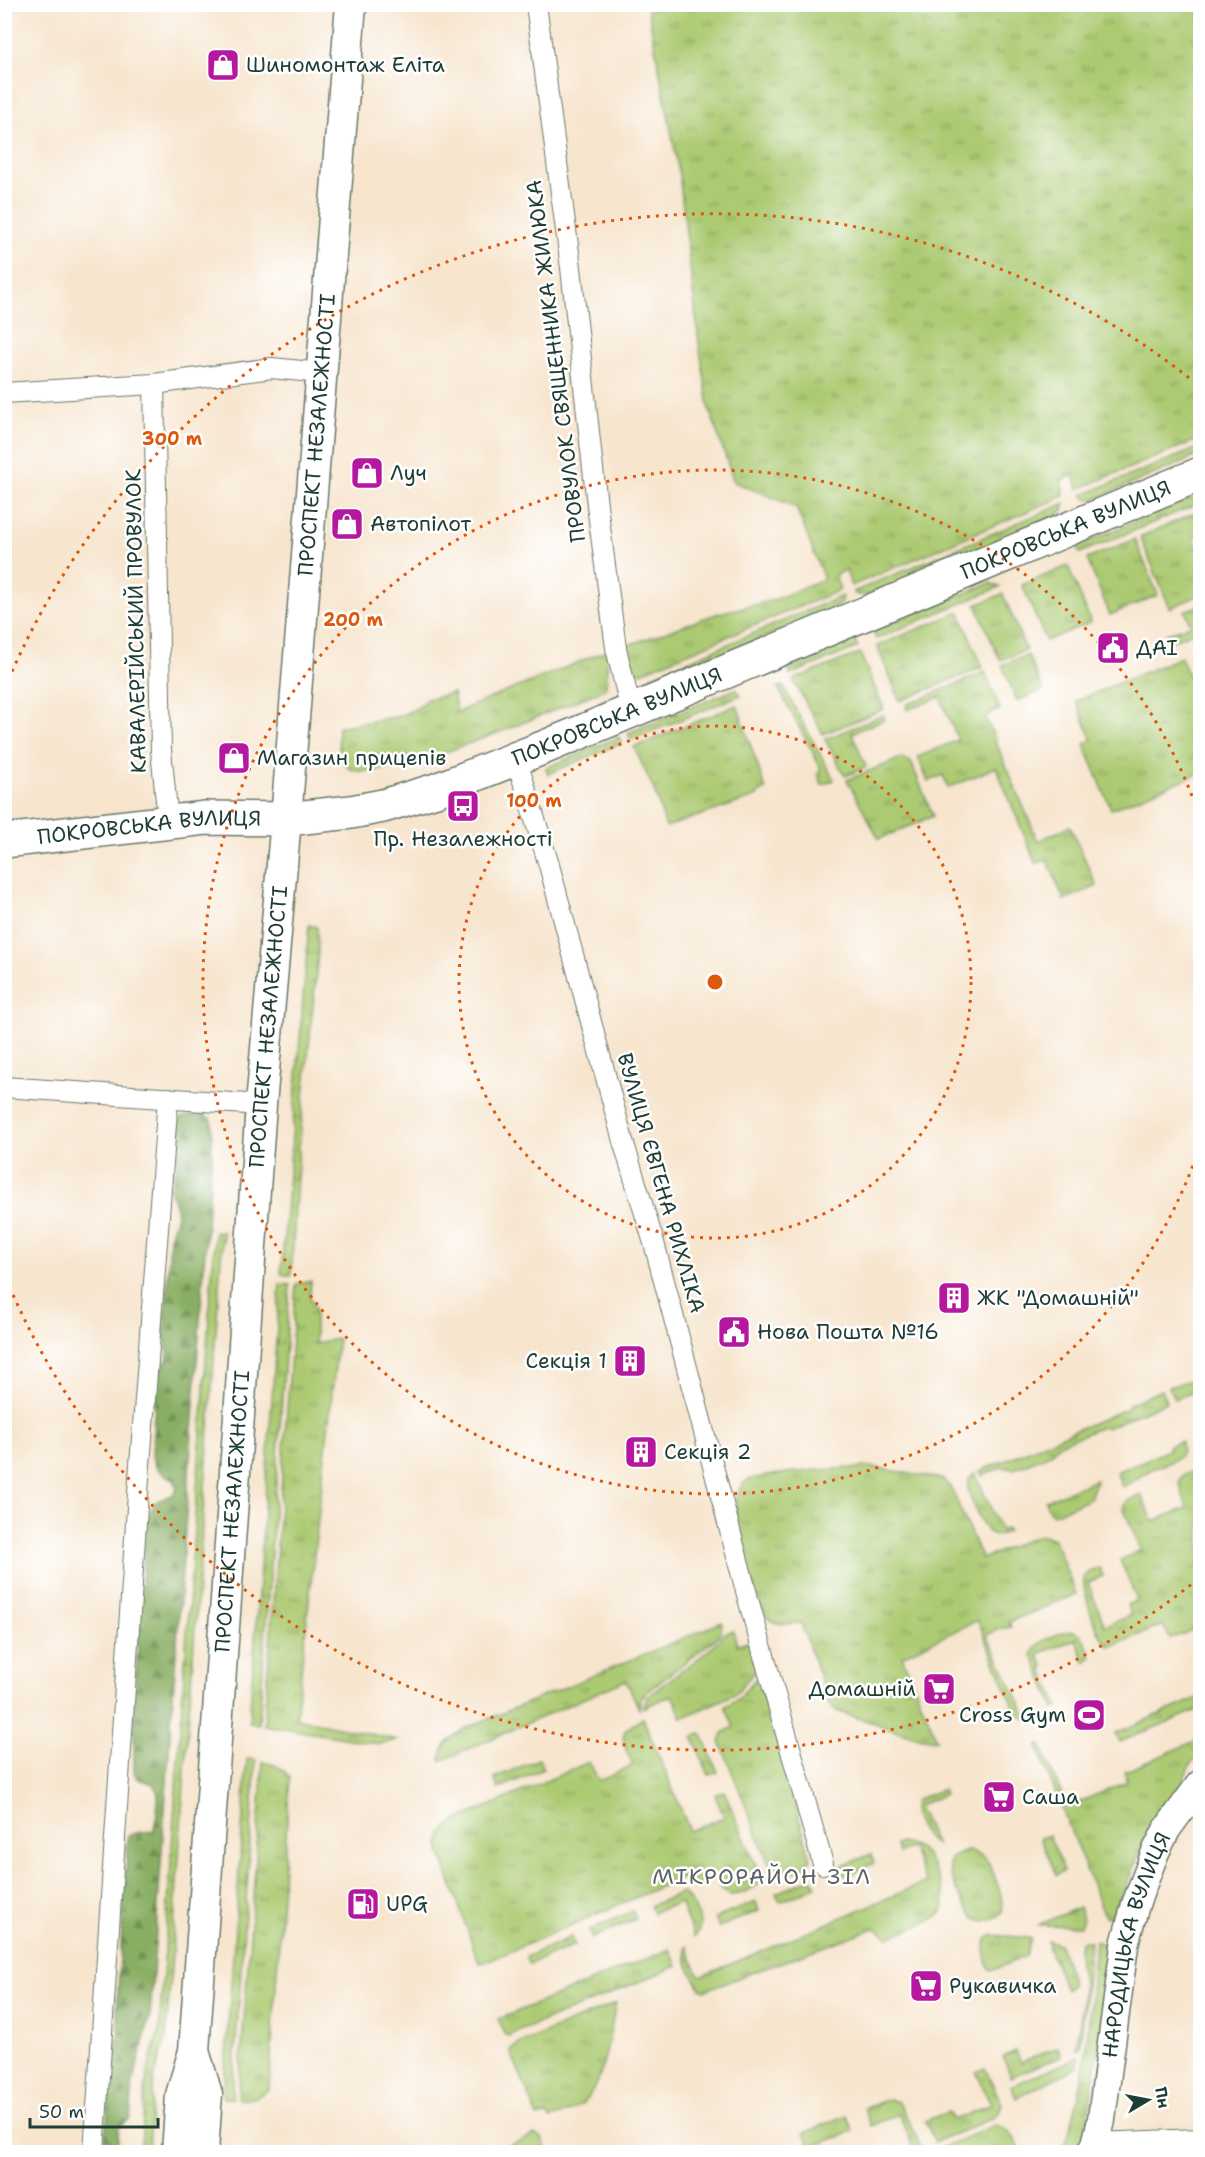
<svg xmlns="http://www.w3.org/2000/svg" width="1205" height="2157" viewBox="0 0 1205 2157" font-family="'Shantell Sans',sans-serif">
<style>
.grass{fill:url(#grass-tufts);stroke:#668453;stroke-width:1.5}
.forest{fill:url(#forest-firs);stroke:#54764c;stroke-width:1.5}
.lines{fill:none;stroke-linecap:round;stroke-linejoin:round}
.street-casing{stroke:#6b786a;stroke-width:22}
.secondary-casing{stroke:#6b786a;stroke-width:30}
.primary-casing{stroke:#6b786a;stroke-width:33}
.highway-casing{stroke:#6b786a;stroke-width:36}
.street{stroke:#fff;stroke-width:20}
.secondary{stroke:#fff;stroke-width:27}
.primary{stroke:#fff;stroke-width:30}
.highway{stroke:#fff;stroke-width:33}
.ring{fill:none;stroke:#de580e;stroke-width:3;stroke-dasharray:3 6}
.labels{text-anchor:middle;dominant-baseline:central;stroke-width:5;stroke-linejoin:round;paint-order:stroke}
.poi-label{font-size:21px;fill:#1f3d34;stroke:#fff;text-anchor:start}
.street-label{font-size:21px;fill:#1f3d34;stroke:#fff}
.neighbourhood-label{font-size:22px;letter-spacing:1.5px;fill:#5f6264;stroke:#fff}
.centre{fill:#de580e;stroke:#fff;stroke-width:3}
.ring-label{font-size:18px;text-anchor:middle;font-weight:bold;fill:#de580e;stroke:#fff;stroke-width:5;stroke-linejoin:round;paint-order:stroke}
</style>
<defs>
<pattern id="grass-tufts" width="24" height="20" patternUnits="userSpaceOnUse" patternTransform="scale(1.5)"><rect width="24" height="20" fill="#acca72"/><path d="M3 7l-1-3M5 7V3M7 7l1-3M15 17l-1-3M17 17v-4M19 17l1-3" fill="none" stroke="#8ba55e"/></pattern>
<pattern id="forest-firs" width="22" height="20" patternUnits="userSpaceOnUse" patternTransform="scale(1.5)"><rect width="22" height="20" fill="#89ae64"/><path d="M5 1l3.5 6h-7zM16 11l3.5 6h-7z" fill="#6f8f53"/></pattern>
</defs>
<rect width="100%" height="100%" fill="#fff"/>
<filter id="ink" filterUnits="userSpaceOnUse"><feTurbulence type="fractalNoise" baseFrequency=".0167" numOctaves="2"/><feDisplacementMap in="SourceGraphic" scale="12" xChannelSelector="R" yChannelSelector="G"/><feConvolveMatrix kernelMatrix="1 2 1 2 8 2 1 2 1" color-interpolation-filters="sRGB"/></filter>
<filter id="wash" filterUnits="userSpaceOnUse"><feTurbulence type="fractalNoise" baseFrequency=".008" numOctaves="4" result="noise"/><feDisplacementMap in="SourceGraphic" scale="24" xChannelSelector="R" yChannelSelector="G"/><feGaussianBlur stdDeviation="1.35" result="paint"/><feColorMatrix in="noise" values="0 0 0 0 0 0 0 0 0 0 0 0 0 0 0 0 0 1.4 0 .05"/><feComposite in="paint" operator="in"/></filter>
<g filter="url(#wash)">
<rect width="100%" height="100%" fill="#f7e5ce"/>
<g class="grass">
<path d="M 647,5 L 1200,5 L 1200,439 L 1078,489 L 1074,475 L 1061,481 L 1064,496 L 851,586 L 846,570 L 835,575 L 840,590 L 642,672 L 636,672 L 623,647 L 719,613 L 774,600 L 824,579 L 796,507 L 734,482 L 709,408 L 699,343 L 679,173 Z"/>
<path d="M 1200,447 L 1200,455 L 1095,499 L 1087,499 L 1082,495 Z"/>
<path d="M 1192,498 L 1199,499 L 1200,503 L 1080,553 L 1077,546 Z"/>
<path d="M 1065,503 L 1063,510 L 1057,515 L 868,595 L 857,595 L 853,592 Z"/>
<path d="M 1200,511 L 1200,534 L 1194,537 L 1200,554 L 1200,595 L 1170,608 L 1140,537 Z"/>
<path d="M 1135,539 L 1158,595 L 1110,615 L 1087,559 Z"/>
<path d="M 1068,566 L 1091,622 L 1046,641 L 1022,585 Z"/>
<path d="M 990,583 L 1000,587 L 876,639 L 873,630 Z"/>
<path d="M 1003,594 L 1026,650 L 1000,660 L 976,605 Z"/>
<path d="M 842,596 L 841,603 L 835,608 L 653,684 L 650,677 Z"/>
<path d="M 1200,605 L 1200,629 L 1169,642 L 1166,634 L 1191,625 L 1185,611 Z"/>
<path d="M 959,612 L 983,667 L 900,701 L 877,646 Z"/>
<path d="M 854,639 L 858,647 L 790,675 L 789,670 L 792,665 Z"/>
<path d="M 608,650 L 606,686 L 603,690 C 562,706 384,786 351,769 C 338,762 338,740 338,727 L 400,716 L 417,708 L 427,699 L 453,693 L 457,712 Z"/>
<path d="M 860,653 L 884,709 L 823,734 L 793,680 Z"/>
<path d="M 1028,655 L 1043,690 L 1017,701 L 1002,665 Z"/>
<path d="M 1181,657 L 1200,704 L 1200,773 L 1111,809 L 1084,744 L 1092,740 L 1076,701 Z"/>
<path d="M 985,672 L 1000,709 L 985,716 L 1038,841 L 1070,826 L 1097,886 L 1064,900 L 1047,859 L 1036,864 L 996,767 L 948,788 L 943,775 L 928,782 L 918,757 L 958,740 L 940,697 L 907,710 L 906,705 Z"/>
<path d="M 783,686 L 833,778 L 834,780 L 822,785 L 818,774 L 821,768 L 778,688 Z"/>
<path d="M 736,689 L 741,695 L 631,740 L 628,733 Z"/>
<path d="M 737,705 L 766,790 L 757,793 L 758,796 L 666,827 L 654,790 L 634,747 Z"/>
<path d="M 883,715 L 885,719 L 852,733 L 866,767 L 845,776 L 825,739 Z"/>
<path d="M 619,737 L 622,743 L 548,774 L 546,768 Z"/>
<path d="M 901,758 L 911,762 L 933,816 L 879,839 L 847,780 Z"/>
<path d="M 309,925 L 317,927 L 318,954 L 299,1148 L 291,1276 L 281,1274 Z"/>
<path d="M 215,1231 L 223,1232 L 166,2038 L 154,2078 L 149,2147 L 141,2146 C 144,2108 144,2069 159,2033 Z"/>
<path d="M 311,1281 L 310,1297 L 315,1308 L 315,1343 L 338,1339 L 296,1718 L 398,1740 L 380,1744 L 264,1725 L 296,1284 Z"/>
<path d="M 280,1284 L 290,1285 L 259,1724 L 249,1723 Z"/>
<path d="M 1193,1379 L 1200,1380 L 1200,1390 L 1174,1399 L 1169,1387 Z"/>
<path d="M 1161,1390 L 1166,1402 L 1106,1428 L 1102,1427 L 1059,1444 L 1051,1454 L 1014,1469 L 1002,1467 L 982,1476 L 980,1471 L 1128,1408 L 1127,1405 Z"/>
<path d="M 1181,1441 L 1182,1452 C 1176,1463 1162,1464 1152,1469 C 1141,1475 1133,1482 1122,1487 L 1116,1472 L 1169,1450 L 1168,1446 Z"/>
<path d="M 871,1467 L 941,1479 L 947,1482 L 952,1490 L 982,1559 L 1037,1536 L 1044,1535 L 1054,1539 L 1076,1594 L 1009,1622 L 1011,1627 L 999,1629 L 987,1635 L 1025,1713 L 1035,1714 L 1037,1718 L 1028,1720 L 1016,1713 L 978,1620 L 902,1656 L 937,1740 L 916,1737 L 834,1710 L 829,1704 L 801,1623 C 790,1624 779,1626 770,1620 C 758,1613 739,1538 737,1522 C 735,1510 735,1490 745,1482 C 756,1473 851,1468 871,1467 Z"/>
<path d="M 1200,1468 L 1200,1627 L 1170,1639 L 1163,1625 L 1115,1645 L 1108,1646 C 1097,1636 1082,1592 1084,1577 L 1089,1572 L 1099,1568 L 1103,1576 L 1088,1583 L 1105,1626 L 1131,1615 L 1127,1605 L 1137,1600 L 1120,1560 L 1141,1550 L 1123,1507 L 1126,1501 L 1141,1495 L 1153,1521 L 1187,1508 L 1179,1482 L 1183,1475 Z"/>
<path d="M 975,1473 L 1001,1531 L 1007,1528 L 1008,1531 C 1002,1534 996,1537 990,1533 C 983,1530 967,1493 968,1485 C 968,1479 971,1477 975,1473 Z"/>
<path d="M 1096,1480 L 1090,1499 L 1054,1514 L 1049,1511 L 1045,1501 Z"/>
<path d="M 722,1622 C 722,1631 719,1635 713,1641 L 646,1692 L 641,1699 L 639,1709 L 626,1680 L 441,1761 C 440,1746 453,1736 464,1729 Z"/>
<path d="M 733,1631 L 737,1645 L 748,1642 L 756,1670 L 735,1694 L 682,1718 L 672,1695 L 643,1708 L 649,1695 L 708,1651 L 725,1633 Z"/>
<path d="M 1073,1631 C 1085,1635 1087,1646 1091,1657 L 1085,1662 L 1076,1639 L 1038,1654 L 1044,1667 L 1042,1668 L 1059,1707 L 1055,1709 L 1032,1655 C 1034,1640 1059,1633 1073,1631 Z"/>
<path d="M 758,1676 L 811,1859 L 806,1863 L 807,1866 L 781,1877 L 774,1871 L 767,1859 L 720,1742 L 723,1733 L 734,1727 L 725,1706 L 738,1699 Z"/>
<path d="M 1200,1697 L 1200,1709 L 1120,1742 L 1116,1733 Z"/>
<path d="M 643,1718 L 690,1831 L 724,1817 L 715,1795 L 724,1791 L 761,1877 C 758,1889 741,1895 729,1895 L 721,1890 L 716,1878 L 694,1888 L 688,1875 L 483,1963 L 479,1963 L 440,1852 C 439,1836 442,1830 455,1821 L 589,1762 L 599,1781 L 633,1765 L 625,1747 L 623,1737 L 625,1730 Z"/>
<path d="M 701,1733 L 718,1772 L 709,1775 L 693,1737 Z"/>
<path d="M 1200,1739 L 1200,1757 C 1187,1761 1187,1775 1181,1786 C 1167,1807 1153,1827 1142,1849 C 1132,1868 1126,1889 1116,1908 L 1110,1916 L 1105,1917 L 1037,1746 L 1041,1745 L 1067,1807 L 1127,1782 L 1124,1772 Z"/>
<path d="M 247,1759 L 256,1760 L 232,2098 L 223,2098 Z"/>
<path d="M 539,1759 L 543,1769 L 498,1789 L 494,1778 Z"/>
<path d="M 263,1762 C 276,1764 282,1768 290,1778 L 269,2089 C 259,2097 251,2100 238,2099 Z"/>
<path d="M 943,1789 L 945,1794 L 918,1806 L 936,1845 C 921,1834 911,1819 915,1800 Z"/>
<path d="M 1049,1835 L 1064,1871 L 1056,1875 L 1040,1838 Z"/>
<path d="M 903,1843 C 910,1844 918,1847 923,1852 C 934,1863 953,1903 939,1915 C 930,1923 900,1932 888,1937 L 875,1928 L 705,1990 L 700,1988 L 688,1966 L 685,1948 L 687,1946 L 698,1974 L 702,1976 L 926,1882 L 912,1848 L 899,1853 L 895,1844 Z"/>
<path d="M 966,1851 C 971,1852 976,1852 980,1855 C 992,1862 1005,1900 1002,1913 C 978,1933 966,1910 957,1890 C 953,1880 946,1869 951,1858 Z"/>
<path d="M 871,1854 L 874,1863 L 839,1878 L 835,1869 Z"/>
<path d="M 812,1878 L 816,1887 L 780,1902 L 776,1893 Z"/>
<path d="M 682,1893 C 694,1901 708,1927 694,1937 L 680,1902 L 653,1913 L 650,1906 Z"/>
<path d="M 756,1902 L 759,1911 L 719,1927 L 715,1918 Z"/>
<path d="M 1079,1907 L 1083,1919 L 1080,1926 L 1038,1925 Z"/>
<path d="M 633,1911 L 636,1919 L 592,1938 L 589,1930 Z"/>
<path d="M 992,1935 L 1031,1938 L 1026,1956 L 991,1971 C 985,1960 982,1950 988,1938 Z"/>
<path d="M 571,1937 L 575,1945 L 529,1964 L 526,1957 Z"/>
<path d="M 1048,1940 L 1060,1945 L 1071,1978 L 1071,1985 L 1066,1990 L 1049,1949 Z"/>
<path d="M 1082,1941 L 1090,1941 L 1080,2049 L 1076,2050 C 1078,2029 1084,2005 1083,1983 C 1082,1969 1073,1955 1082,1941 Z"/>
<path d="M 1095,1941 L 1109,1947 L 1113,1954 L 1083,2152 L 1061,2152 C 1089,2090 1089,2009 1095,1941 Z"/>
<path d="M 670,1949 L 677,1966 L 508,2036 L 504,2034 L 499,2019 Z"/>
<path d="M 616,2003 C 609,2032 605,2088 579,2106 C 571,2112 559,2115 550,2119 L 548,2115 L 538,2117 L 511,2053 L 511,2049 L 519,2044 Z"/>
<path d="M 1058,2047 L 1061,2056 L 1011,2077 L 1003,2057 L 1016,2051 L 1021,2062 Z"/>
<path d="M 1079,2057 L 1078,2067 L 1016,2098 L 1011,2086 Z"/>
<path d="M 985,2068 L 1002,2104 L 999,2112 L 993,2118 L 935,2142 L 925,2121 L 948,2112 L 953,2120 L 991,2104 L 976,2072 Z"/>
<path d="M 888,2099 L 898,2102 L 910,2123 L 923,2152 L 913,2152 L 915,2151 L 899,2114 L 871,2126 L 864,2109 Z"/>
<path d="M 847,2115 L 853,2131 L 810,2148 L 804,2133 Z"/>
<path d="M 995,2125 C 1011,2128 1015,2139 1021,2152 L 935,2152 L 934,2151 Z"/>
<path d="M 534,2135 L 542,2138 L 548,2152 L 493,2152 Z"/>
</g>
<path class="forest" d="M 198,1114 L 203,1114 L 212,1120 L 212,1154 L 150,2016 L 133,2082 L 130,2118 L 119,2127 L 117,2152 L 104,2152 L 111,2063 L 119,2034 L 117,2007 L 128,1836 L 135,1833 L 153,1831 C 156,1823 161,1793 155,1786 C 152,1782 142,1781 137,1778 L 134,1773 L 134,1705 L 146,1521 L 155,1502 L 174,1494 L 177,1488 L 174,1479 C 162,1474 154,1469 152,1456 L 156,1382 L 158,1372 L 167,1360 L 168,1353 L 164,1334 L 170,1238 L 177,1215 L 176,1208 L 170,1189 L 178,1161 L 173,1148 L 174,1128 L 181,1118 Z"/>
</g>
<g filter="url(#ink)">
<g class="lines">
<g class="street-casing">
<g id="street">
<path d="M 536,4 L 571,268 L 597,505 L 616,648 L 631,711"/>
<path d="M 154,384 L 161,750 L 168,821"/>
<path d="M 4,393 L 154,384 L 272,368 L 321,373"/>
<path d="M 516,758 L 549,865 L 623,1141 L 654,1243 L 750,1606 L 823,1864"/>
<path d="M 4,1087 L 261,1105"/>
<path d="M 1096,2143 L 1200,2139"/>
<path d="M 94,2152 L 139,1478 L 168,1098"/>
</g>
</g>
<g class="secondary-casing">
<g id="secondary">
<path id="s1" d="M 1091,2152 L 1095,2146 L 1101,2122 L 1125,1942 L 1136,1903 L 1155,1853 L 1167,1829 L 1200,1784"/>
</g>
</g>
<g class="primary-casing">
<g id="primary">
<path d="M 194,2051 L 207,2094 L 203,2152"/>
<path id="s2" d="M 177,2152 L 181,2095 L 194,2051 L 261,1105 L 286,819 L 351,4"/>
</g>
</g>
<g class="highway-casing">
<g id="highway">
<path id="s3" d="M 4,841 L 206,818 L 286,819 L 351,812 L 383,806 L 436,790 L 545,747 L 1200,474"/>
</g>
</g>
<use href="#street" class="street"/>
<use href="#secondary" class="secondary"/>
<use href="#primary" class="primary"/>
<use href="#highway" class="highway"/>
</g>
</g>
<g class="ring">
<circle cx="715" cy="982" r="256"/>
<path d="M1199 1149A512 512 0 1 1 1199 815"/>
<path d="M1198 1579A768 768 0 0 1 5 1276M5 688A768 768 0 0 1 1198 385"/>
</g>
<defs>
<g id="shop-square" transform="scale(1.725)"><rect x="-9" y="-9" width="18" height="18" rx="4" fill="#b5179e" stroke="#fff"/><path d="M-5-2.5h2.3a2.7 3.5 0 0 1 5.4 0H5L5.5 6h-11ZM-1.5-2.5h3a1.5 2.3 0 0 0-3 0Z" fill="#fff"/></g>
<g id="civic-square" transform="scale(1.725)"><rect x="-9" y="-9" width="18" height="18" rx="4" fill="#b5179e" stroke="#fff"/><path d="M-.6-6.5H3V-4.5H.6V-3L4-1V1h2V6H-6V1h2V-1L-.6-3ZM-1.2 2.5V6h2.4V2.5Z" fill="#fff"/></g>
<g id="bus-square" transform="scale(1.725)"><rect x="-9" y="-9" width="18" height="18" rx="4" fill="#b5179e" stroke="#fff"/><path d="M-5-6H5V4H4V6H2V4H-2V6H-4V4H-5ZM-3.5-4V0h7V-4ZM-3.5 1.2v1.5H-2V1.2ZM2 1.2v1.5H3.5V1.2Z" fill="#fff"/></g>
<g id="building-square" transform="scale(1.725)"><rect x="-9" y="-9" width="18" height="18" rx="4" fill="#b5179e" stroke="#fff"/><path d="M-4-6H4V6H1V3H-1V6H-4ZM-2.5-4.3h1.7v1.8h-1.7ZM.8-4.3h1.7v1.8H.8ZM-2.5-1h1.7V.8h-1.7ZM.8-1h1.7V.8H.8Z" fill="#fff"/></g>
<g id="supermarket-square" transform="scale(1.725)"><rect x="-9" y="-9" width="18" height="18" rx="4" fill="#b5179e" stroke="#fff"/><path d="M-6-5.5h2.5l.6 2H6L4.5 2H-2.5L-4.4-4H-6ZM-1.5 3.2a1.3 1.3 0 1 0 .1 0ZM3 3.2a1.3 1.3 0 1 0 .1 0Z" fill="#fff"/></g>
<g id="stadium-square" transform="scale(1.725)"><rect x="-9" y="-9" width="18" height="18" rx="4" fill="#b5179e" stroke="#fff"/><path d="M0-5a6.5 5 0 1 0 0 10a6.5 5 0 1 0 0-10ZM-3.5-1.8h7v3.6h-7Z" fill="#fff"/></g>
<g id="fuel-square" transform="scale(1.725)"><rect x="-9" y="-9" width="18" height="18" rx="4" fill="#b5179e" stroke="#fff"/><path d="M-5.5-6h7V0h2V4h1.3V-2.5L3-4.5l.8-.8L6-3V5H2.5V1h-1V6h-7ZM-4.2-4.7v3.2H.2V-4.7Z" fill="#fff"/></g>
</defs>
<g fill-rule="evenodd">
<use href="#shop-square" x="223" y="65"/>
<use href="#shop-square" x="367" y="473"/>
<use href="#shop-square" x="347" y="524"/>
<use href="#civic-square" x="1113" y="648"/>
<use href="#shop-square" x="234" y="758"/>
<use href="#bus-square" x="463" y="806"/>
<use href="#building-square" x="954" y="1298"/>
<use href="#civic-square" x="734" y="1332"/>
<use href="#building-square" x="630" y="1361"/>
<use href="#building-square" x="641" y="1452"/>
<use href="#supermarket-square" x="939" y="1689"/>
<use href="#stadium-square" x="1089" y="1715"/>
<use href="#supermarket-square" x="999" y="1797"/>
<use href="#fuel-square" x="363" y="1904"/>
<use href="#supermarket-square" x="926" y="1986"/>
</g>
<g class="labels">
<g class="poi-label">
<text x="246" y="65">Шиномонтаж Еліта</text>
<text x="390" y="473">Луч</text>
<text x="370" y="524">Автопілот</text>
<text x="1136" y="648">ДАІ</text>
<text x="257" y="758">Магазин прицепів</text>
<text x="463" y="839" text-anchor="middle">Пр. Незалежності</text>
<text x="977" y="1298">ЖК "Домашній"</text>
<text x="757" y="1332">Нова Пошта №16</text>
<text x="607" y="1361" text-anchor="end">Секція 1</text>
<text x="664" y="1452">Секція 2</text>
<text x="916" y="1689" text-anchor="end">Домашній</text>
<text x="1066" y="1715" text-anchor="end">Cross Gym</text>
<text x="1022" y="1797">Саша</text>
<text x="386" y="1904">UPG</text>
<text x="949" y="1986">Рукавичка</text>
</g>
<g class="street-label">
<text transform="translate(556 361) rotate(-97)">ПРОВУЛОК СВЯЩЕННИКА ЖИЛЮКА</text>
<text stroke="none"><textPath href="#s2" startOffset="1724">ПРОСПЕКТ НЕЗАЛЕЖНОСТІ</textPath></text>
<text stroke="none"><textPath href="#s3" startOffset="1118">ПОКРОВСЬКА ВУЛИЦЯ</textPath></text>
<text transform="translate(136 621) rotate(-91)">КАВАЛЕРІЙСЬКИЙ ПРОВУЛОК</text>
<text stroke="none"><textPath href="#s3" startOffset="632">ПОКРОВСЬКА ВУЛИЦЯ</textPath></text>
<text stroke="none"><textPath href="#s3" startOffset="146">ПОКРОВСЬКА ВУЛИЦЯ</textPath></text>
<text stroke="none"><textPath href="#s2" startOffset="1130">ПРОСПЕКТ НЕЗАЛЕЖНОСТІ</textPath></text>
<text transform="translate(661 1183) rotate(74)">ВУЛИЦЯ ЄВГЕНА РИХЛІКА</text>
<text stroke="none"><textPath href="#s2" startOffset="644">ПРОСПЕКТ НЕЗАЛЕЖНОСТІ</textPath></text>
<text stroke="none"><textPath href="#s1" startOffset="213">НАРОДИЦЬКА ВУЛИЦЯ</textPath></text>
</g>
<g class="neighbourhood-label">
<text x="762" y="1876">МІКРОРАЙОН ЗІЛ</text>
</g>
</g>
<circle cx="715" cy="982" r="9" class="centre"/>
<g class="ring-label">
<text x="172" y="445">300 m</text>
<text x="353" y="626">200 m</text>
<text x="534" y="807">100 m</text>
</g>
<rect width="1205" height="2157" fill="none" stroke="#fff" stroke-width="24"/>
<g transform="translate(1148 2100) rotate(80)" stroke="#ffffff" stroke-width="4.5" paint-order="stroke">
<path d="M0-4.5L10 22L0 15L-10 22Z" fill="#1f3d34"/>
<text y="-9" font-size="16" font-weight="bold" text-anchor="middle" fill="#1f3d34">Пн</text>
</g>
<path d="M30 2118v9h128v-9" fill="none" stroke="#1f3d34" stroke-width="3"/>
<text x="39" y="2118" font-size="18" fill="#1f3d34" stroke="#ffffff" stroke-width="4.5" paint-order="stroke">50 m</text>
</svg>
